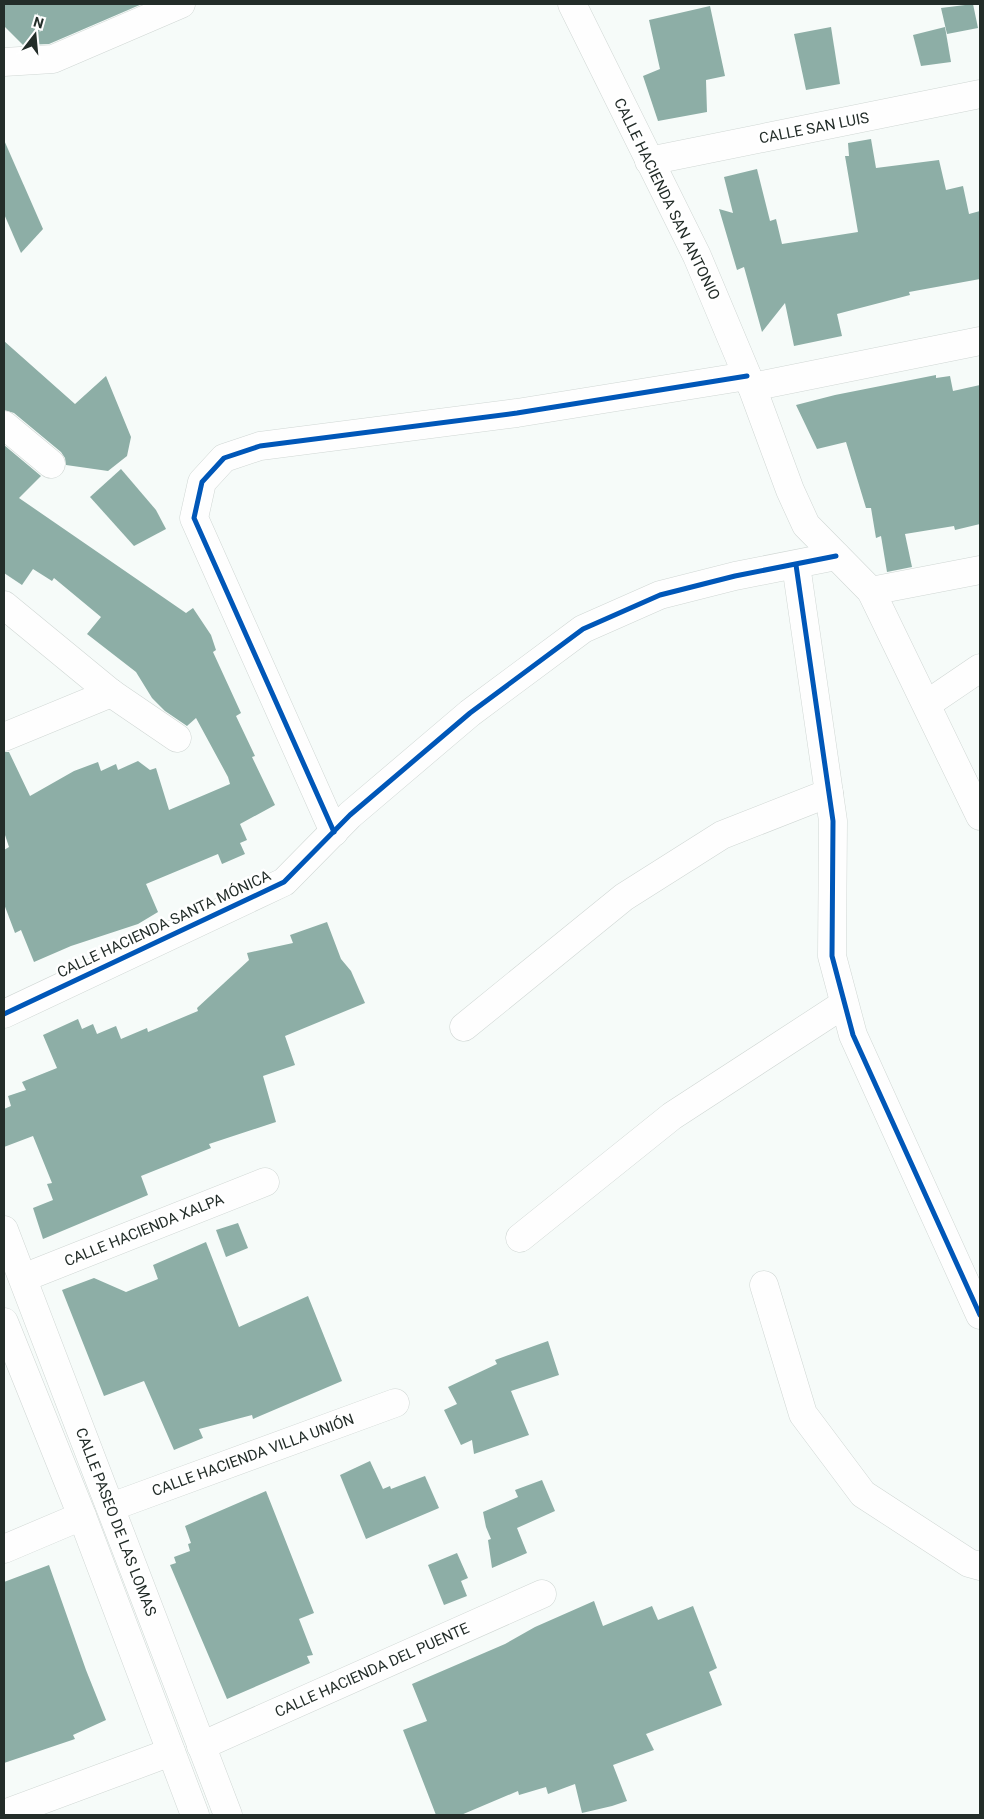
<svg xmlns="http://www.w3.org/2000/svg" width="984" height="1819" viewBox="0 0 984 1819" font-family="Roboto,sans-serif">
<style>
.building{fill:#8daea6}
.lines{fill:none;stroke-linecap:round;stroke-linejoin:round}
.minor-casing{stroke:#d0d7d4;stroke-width:29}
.major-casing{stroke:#d0d7d4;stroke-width:29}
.minor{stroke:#fefefe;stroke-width:28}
.major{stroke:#fefefe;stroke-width:28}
.cycleway-casing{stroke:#fff;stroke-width:8}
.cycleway{stroke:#0057b8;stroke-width:5}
.labels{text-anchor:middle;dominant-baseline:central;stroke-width:5;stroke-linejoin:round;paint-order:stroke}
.street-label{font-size:15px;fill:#232d29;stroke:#fff}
</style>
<rect width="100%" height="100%" fill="#f6fbf9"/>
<g class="building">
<path d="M 4,4 L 142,4 L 49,44 L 23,45 L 4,26 Z"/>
<path d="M 973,4 L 978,28 L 947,34 L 941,8 Z"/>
<path d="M 710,6 L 725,76 L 706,80 L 707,112 L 658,121 L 643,76 L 660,69 L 649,20 Z"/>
<path d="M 831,27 L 840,84 L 806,90 L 794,34 Z"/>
<path d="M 945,27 L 951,62 L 921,66 L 913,35 Z"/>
<path d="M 871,139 L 876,168 L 939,160 L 946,190 L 963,186 L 969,214 L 980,211 L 980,279 L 909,292 L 910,295 L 837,314 L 842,336 L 794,346 L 785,303 L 762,332 L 744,267 L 737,270 L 719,209 L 733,213 L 724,177 L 757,169 L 770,221 L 776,219 L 782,244 L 858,232 L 845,156 L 849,156 L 848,143 Z"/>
<path d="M 4,140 L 43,229 L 21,253 L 4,214 Z"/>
<path d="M 4,341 L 75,404 L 106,376 L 131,437 L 127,456 L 108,471 L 66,465 L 65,458 L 61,452 L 14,413 L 4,410 Z"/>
<path d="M 936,375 L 936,378 L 950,376 L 953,391 L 980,385 L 980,524 L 955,530 L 954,526 L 905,534 L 912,567 L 887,572 L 881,536 L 876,538 L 871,508 L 866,508 L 846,442 L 817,449 L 796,405 L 835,395 Z"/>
<path d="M 4,445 L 41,476 L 19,498 L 186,613 L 193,608 L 211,635 L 216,650 L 213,652 L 241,713 L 236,716 L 255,756 L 252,757 L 275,805 L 240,824 L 247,840 L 240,843 L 245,854 L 222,864 L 218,854 L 146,884 L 158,912 L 138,924 L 71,946 L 34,962 L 21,930 L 15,933 L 4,904 L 4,850 L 9,847 L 4,832 L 4,752 L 9,752 L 30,796 L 74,771 L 98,762 L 101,771 L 116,764 L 118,770 L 138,761 L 150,770 L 156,768 L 169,810 L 230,784 L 228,777 L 196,718 L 187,726 L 165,711 L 152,698 L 136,672 L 87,634 L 101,617 L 54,578 L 52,581 L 33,569 L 22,585 L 4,573 Z"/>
<path d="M 121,469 L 156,510 L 166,529 L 134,546 L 90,497 Z"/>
<path d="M 327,922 L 341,959 L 351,971 L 365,1003 L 285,1036 L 295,1065 L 263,1076 L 276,1122 L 209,1144 L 211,1148 L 141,1176 L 148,1195 L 43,1239 L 33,1208 L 53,1200 L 47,1184 L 52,1183 L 33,1136 L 4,1147 L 4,1109 L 11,1106 L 8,1096 L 26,1090 L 22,1082 L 57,1068 L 43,1035 L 78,1019 L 82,1029 L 93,1024 L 97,1034 L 116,1026 L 121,1039 L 147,1028 L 148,1032 L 198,1011 L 197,1008 L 249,960 L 247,953 L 293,943 L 290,935 Z"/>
<path d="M 238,1223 L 248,1248 L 226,1257 L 216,1230 Z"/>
<path d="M 206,1242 L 239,1327 L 308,1296 L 342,1381 L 253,1419 L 252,1415 L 199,1429 L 203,1438 L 174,1450 L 144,1381 L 104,1396 L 62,1290 L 94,1278 L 126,1292 L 158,1279 L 153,1265 Z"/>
<path d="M 548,1341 L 559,1375 L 511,1391 L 529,1435 L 474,1454 L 472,1440 L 461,1445 L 444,1410 L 457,1404 L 448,1387 L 497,1364 L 495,1360 Z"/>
<path d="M 370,1461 L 383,1489 L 390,1486 L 391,1489 L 425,1476 L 439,1508 L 366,1539 L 340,1475 Z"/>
<path d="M 542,1480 L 555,1511 L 517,1528 L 527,1553 L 492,1568 L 488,1540 L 491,1539 L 486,1527 L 483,1512 L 518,1497 L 515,1490 Z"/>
<path d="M 266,1491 L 314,1613 L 299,1619 L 313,1655 L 307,1656 L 310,1663 L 227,1699 L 170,1565 L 176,1563 L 174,1557 L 190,1551 L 188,1544 L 191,1543 L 185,1526 Z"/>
<path d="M 457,1553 L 468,1578 L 461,1581 L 467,1596 L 444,1605 L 428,1565 Z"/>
<path d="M 49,1565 L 86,1670 L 106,1720 L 73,1735 L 75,1739 L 4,1763 L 4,1582 Z"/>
<path d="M 594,1601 L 603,1626 L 652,1606 L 658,1620 L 693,1606 L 717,1668 L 709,1672 L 722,1705 L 646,1734 L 654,1750 L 613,1765 L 627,1801 L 612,1806 L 582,1813 L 575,1784 L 548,1794 L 546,1787 L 519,1795 L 518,1791 L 461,1815 L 436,1815 L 403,1730 L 427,1721 L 412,1684 L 505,1644 L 535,1627 Z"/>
</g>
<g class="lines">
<g class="minor-casing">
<g id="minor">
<path d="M 572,4 L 697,256 L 752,387 L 790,490 L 806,525 L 871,591 L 980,816"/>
<path d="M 4,62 L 53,59 L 181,4"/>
<path d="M 649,161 L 980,94"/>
<path d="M 752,387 L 980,341"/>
<path d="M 4,425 L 51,464"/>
<path d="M 796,565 L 833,821 L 832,956 L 853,1035 L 980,1315"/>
<path d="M 871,591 L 980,570"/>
<path d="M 4,605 L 111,693 L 177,738"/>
<path d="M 927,704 L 980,668"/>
<path d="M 4,737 L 111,693"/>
<path d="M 334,832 L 194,518 L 202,482 L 224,458 L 260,446 L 517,413 L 747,376"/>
<path d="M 4,1014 L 284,882 L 350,815 L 470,713 L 583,629 L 660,595 L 735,576 L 836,556"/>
<path d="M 464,1027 L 624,897 L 722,835 L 829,793"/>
<path d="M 520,1238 L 672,1116 L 844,1004"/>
<path d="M 23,1278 L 265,1182"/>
<path d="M 764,1285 L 803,1414 L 863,1494 L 969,1563 L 980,1566"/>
<path d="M 111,1507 L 395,1403"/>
<path d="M 4,1549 L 82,1516"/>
<path d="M 201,1746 L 542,1594"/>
<path d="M 4,1814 L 171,1752"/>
</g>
</g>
<g class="major-casing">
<g id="major">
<path d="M 4,1230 L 228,1815"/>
<path d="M 4,1322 L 82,1516 L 195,1815"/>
</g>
</g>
<use href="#minor" class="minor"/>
<use href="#major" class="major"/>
<g class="cycleway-casing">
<g id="cycleway">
<path d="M 796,565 L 833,821 L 832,956 L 853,1035 L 980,1315"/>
<path d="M 334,832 L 194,518 L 202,482 L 224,458 L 260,446 L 517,413 L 747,376"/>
<path d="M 4,1014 L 284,882 L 350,815 L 470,713 L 583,629 L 660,595 L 735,576 L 836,556"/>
</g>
</g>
<use href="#cycleway" class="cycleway"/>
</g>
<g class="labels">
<g class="street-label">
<text transform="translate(814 128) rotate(-11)">CALLE SAN LUIS</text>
<text transform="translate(667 199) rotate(64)">CALLE HACIENDA SAN ANTONIO</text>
<text transform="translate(164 924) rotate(-25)">CALLE HACIENDA SANTA MÓNICA</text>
<text transform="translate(144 1230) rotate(-22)">CALLE HACIENDA XALPA</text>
<text transform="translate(253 1455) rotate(-20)">CALLE HACIENDA VILLA UNIÓN</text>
<text transform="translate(116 1522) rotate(69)">CALLE PASEO DE LAS LOMAS</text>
<text transform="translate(372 1670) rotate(-24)">CALLE HACIENDA DEL PUENTE</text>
</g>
</g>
<rect width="984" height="1819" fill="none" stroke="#232d29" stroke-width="10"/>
<g transform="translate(35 35) rotate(16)" stroke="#ffffff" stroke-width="4" paint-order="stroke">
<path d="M0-4L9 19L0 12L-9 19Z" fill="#232d29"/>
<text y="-8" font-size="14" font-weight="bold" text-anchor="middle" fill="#232d29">N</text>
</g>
</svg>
